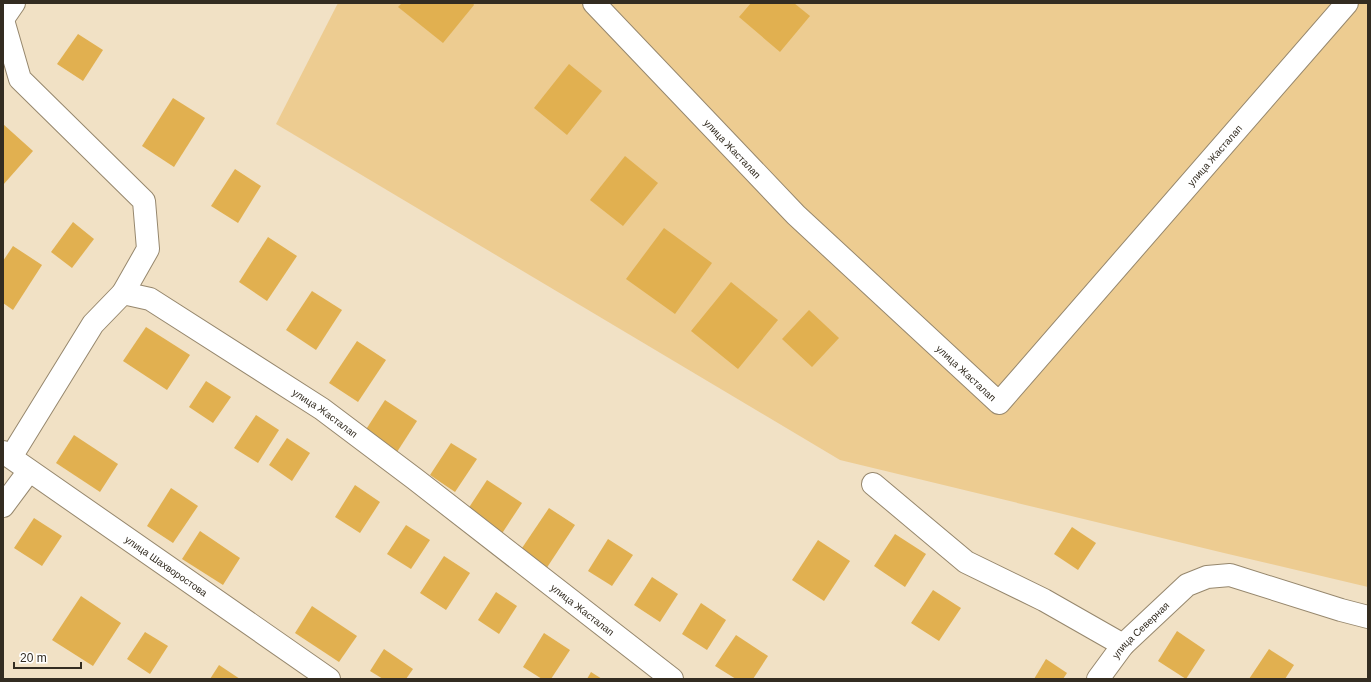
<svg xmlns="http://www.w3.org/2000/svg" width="1371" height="682" viewBox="0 0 1371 682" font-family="Arial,sans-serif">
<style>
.green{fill:#edcc91}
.building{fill:#e1b050}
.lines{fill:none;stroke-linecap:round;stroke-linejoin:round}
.minor-casing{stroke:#96876d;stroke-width:24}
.minor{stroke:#fff;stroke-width:22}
.labels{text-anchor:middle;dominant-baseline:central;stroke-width:3;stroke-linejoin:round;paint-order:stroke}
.street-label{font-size:10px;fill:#332c21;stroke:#fff}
</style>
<rect width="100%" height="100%" fill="#f1e1c5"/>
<path class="green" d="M 338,3 L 1368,3 L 1368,587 L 1224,553 L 840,460 L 276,124 Z"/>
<g class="building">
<path d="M 402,3 L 473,3 L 474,5 L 443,43 L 398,7 Z"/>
<path d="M 751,3 L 794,3 L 810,16 L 780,52 L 739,17 Z"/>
<path d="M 78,34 L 103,50 L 83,81 L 57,64 Z"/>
<path d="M 569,64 L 602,91 L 567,135 L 534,108 Z"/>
<path d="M 173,98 L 205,118 L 174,167 L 142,146 Z"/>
<path d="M 3,124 L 33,151 L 3,185 Z"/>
<path d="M 625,156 L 658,183 L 623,226 L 590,200 Z"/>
<path d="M 235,169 L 261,186 L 238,223 L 211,206 Z"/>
<path d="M 73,222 L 94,239 L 72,268 L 51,252 Z"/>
<path d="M 664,228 L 712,263 L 675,314 L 626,279 Z"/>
<path d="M 268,237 L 297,256 L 267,301 L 239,282 Z"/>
<path d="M 13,246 L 42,265 L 13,310 L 3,303 L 3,261 Z"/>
<path d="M 731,282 L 778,320 L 738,369 L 691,331 Z"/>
<path d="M 312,291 L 342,310 L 316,350 L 286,330 Z"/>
<path d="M 809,310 L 839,338 L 812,367 L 782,339 Z"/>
<path d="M 146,327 L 190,355 L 167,390 L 123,361 Z"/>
<path d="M 357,341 L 386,360 L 358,402 L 329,383 Z"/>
<path d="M 206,381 L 231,397 L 213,423 L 189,407 Z"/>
<path d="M 385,400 L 417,421 L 397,452 L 365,431 Z"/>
<path d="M 256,415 L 279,430 L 258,463 L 234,448 Z"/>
<path d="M 74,435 L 118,464 L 100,492 L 56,463 Z"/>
<path d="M 287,438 L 310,453 L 292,481 L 269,465 Z"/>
<path d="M 451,443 L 477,459 L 455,492 L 430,475 Z"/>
<path d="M 487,480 L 522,503 L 501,535 L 466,512 Z"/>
<path d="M 355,485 L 380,502 L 360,533 L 335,517 Z"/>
<path d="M 171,488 L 198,506 L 173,543 L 147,526 Z"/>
<path d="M 549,508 L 575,525 L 546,569 L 520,551 Z"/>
<path d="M 34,518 L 62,536 L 42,566 L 14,548 Z"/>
<path d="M 406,525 L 430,540 L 411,569 L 387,554 Z"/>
<path d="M 1072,527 L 1096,543 L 1078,570 L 1054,554 Z"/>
<path d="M 200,531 L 240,558 L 223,585 L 182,559 Z"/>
<path d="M 895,534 L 926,554 L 905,587 L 874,566 Z"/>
<path d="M 608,539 L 633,555 L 612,586 L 588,571 Z"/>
<path d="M 818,540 L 850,561 L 824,601 L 792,580 Z"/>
<path d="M 444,556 L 470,573 L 446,610 L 420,593 Z"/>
<path d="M 652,577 L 678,594 L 660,622 L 634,605 Z"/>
<path d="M 933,590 L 961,608 L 939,641 L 911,623 Z"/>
<path d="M 496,592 L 517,606 L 499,634 L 478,620 Z"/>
<path d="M 81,596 L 121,623 L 93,666 L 52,640 Z"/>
<path d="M 701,603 L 726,620 L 707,650 L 682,634 Z"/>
<path d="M 312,606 L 357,636 L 339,662 L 295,633 Z"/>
<path d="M 1177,631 L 1205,650 L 1186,679 L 1158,661 Z"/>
<path d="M 145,632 L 168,646 L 150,674 L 127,659 Z"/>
<path d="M 544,633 L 570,650 L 551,679 L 542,679 L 523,667 Z"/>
<path d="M 736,635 L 768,656 L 753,679 L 736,679 L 715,666 Z"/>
<path d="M 384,649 L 413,669 L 406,679 L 383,679 L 370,671 Z"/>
<path d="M 1269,649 L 1294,665 L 1285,679 L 1249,679 Z"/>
<path d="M 1046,659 L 1067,673 L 1063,679 L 1034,679 Z"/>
<path d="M 219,665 L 240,679 L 210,679 Z"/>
<path d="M 591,672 L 602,679 L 587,679 Z"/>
</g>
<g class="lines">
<g class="minor-casing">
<g id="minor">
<path id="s1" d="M 594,3 L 796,215 L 999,403 L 1347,3"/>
<path d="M 3,19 L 14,3"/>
<path d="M 3,20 L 20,79 L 144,201 L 148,249 L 123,293"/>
<path id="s2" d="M 3,452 L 329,679"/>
<path id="s3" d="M 11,457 L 93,324 L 123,293 L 150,299 L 322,409 L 415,479 L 672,679"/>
<path d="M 873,484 L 966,562 L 1044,600 L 1123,645"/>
<path d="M 3,506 L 29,471"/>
<path id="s4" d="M 1098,679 L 1123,645 L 1187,585 L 1207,577 L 1230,575 L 1341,610 L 1368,617"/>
</g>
</g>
<use href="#minor" class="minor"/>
</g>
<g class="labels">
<g class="street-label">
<text stroke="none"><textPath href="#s1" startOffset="201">улица Жасталап</textPath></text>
<text stroke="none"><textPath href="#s1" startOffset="898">улица Жасталап</textPath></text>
<text stroke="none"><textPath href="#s1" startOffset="525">улица Жасталап</textPath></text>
<text stroke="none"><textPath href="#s3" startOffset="436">улица Жасталап</textPath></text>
<text stroke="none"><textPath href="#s2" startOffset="199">улица Шахворостова</textPath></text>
<text stroke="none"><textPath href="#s3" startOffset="760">улица Жасталап</textPath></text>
<text stroke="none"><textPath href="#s4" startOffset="65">улица Северная</textPath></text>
</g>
</g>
<rect width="1371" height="682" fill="none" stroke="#332c21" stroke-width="8"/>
<path d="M14 662v6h67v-6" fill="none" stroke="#332c21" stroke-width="2"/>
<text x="20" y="662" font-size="12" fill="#332c21" stroke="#ffffff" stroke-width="3" paint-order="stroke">20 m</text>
</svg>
